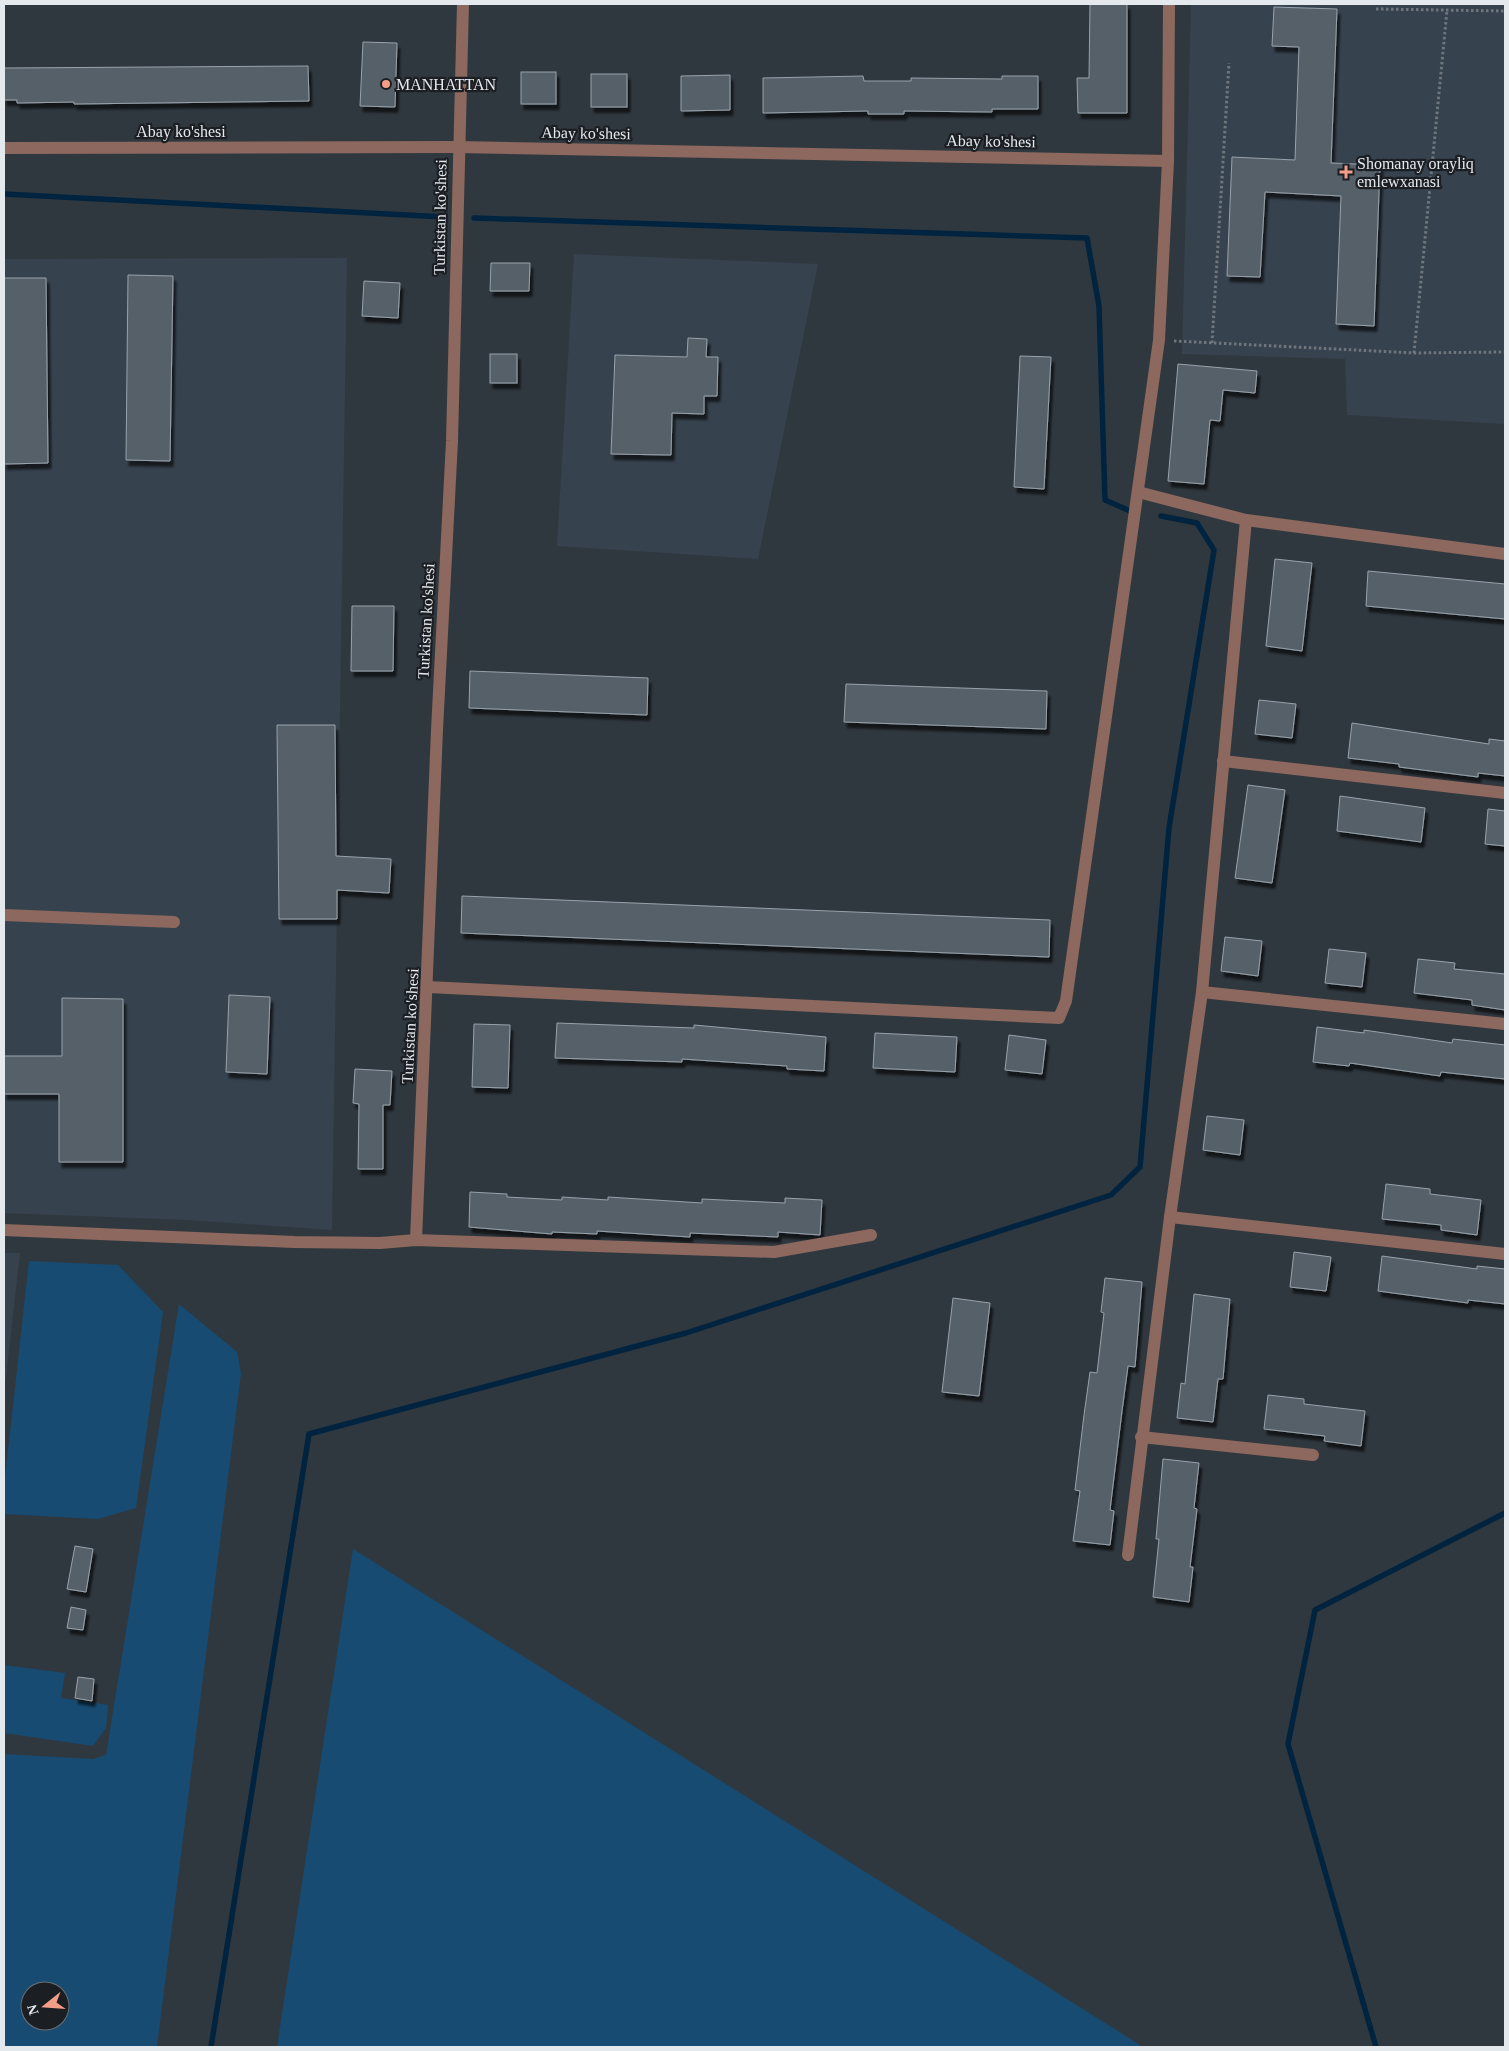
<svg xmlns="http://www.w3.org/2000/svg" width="1509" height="2051" viewBox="0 0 1509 2051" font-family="Georgia,serif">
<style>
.built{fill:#36424e}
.green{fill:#174b72;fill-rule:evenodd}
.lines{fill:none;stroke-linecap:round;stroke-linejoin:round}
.stream{stroke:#00243f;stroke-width:5.5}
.building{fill:#576068;stroke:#98a2ab;filter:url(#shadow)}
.path{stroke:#6f767c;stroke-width:3;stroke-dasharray:2.5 2.5;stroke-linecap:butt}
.minor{stroke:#8c685e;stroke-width:12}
.poi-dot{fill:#f49e88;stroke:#1b1e22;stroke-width:2}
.labels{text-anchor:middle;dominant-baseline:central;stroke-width:4.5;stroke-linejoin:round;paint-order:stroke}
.poi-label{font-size:16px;fill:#e4e9ee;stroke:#1b1e22;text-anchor:start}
.street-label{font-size:16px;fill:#e4e9ee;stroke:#1b1e22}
</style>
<defs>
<filter id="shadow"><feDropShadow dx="3" dy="5.5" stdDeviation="1" flood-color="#0009"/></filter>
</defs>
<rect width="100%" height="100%" fill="#30383f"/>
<g class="built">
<path d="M 1191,4 L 1505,4 L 1505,424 L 1347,415 L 1345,359 L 1182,354 Z"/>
<path d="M 574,254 L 818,264 L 758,559 L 557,546 Z"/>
<path d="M 347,258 L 332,1230 L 188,1220 L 4,1213 L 4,259 Z"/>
<path d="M 4,1253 L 20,1253 L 4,1394 Z"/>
</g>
<g class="green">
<path d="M 29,1261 L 118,1265 L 163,1312 L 136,1508 L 98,1519 L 4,1514 L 4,1487 Z"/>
<path d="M 179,1304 L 237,1352 L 241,1373 L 157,2047 L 4,2047 L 4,1754 L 93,1759 L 106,1755 ZM 30,1991 L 60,1991 L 60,2021 L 30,2021 Z"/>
<path d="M 353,1549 L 1140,2045 L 1140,2047 L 277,2047 Z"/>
<path d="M 4,1665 L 65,1673 L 61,1698 L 108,1705 L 106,1728 L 93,1746 L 4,1733 Z"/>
</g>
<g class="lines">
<g class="stream">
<path d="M 4,194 L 445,217"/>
<path d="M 474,218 L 1087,238 L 1099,306 L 1105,500 L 1130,511"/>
<path d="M 211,2047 L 309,1434 L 686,1333 L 1111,1195 L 1140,1167 L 1169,828 L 1214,550 L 1197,523 L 1161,516"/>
<path d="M 1376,2047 L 1288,1744 L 1315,1610 L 1505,1513"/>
</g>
</g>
<g class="building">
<path d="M 1090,4 L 1127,4 L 1127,113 L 1078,113 L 1077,78 L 1089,78 Z"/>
<path d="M 1274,7 L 1337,9 L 1331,163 L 1380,165 L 1374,326 L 1336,324 L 1341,196 L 1265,192 L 1260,277 L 1227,276 L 1232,157 L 1295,160 L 1299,47 L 1272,46 Z"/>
<path d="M 363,42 L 397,43 L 395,107 L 360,106 Z"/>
<path d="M 308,66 L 309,101 L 74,104 L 74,102 L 17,103 L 17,100 L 4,100 L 4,68 Z"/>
<rect x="521" y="72" width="35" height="32"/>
<rect x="591" y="74" width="36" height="33"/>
<path d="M 730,75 L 730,110 L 681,111 L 681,76 Z"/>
<path d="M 863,76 L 864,81 L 911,81 L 911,78 L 1002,79 L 1002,76 L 1038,76 L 1038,109 L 992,109 L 992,112 L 904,111 L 904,114 L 868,114 L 868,111 L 763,113 L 763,78 Z"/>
<path d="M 491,263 L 530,263 L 529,291 L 490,291 Z"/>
<path d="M 128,275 L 173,276 L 170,461 L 126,460 Z"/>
<path d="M 4,278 L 46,278 L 48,463 L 4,464 Z"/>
<path d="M 364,281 L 400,283 L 398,318 L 362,316 Z"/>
<path d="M 688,338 L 707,339 L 706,357 L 718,357 L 717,396 L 704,396 L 704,414 L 672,413 L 671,455 L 611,454 L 615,355 L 687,357 Z"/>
<rect x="490" y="354" width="27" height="29"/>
<path d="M 1020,356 L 1051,357 L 1044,489 L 1014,487 Z"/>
<path d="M 1178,364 L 1257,371 L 1255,393 L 1223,390 L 1220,421 L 1210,420 L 1204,484 L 1168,481 Z"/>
<path d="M 1275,559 L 1312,563 L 1302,651 L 1266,646 Z"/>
<path d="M 1368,571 L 1505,584 L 1505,619 L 1366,606 Z"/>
<path d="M 352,606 L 394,606 L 393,671 L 351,671 Z"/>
<path d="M 470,671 L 648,678 L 647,715 L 469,708 Z"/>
<path d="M 846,684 L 1047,691 L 1046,729 L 844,722 Z"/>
<path d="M 1259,700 L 1296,704 L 1292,738 L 1255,734 Z"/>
<path d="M 1352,723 L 1489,744 L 1489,739 L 1505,741 L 1505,776 L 1478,773 L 1478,777 L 1399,767 L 1399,764 L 1348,758 Z"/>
<path d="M 277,725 L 335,725 L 336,856 L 391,859 L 389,893 L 337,890 L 337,919 L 279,919 Z"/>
<path d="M 1248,785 L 1285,790 L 1272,883 L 1235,878 Z"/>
<path d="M 1340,796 L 1425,808 L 1421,842 L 1337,831 Z"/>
<path d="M 1488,809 L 1505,811 L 1505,846 L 1485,844 Z"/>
<path d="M 462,896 L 1050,920 L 1049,957 L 461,933 Z"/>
<path d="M 1225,937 L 1262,941 L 1258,976 L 1221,971 Z"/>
<path d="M 1329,949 L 1366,953 L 1362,987 L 1325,983 Z"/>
<path d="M 1418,959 L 1455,963 L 1454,969 L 1505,974 L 1505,1010 L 1472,1005 L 1472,1000 L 1414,993 Z"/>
<path d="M 229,995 L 270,997 L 267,1074 L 226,1072 Z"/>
<path d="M 62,998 L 123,999 L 123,1162 L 59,1162 L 59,1094 L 4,1094 L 4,1056 L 62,1056 Z"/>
<path d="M 557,1023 L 694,1028 L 694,1025 L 826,1037 L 824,1071 L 787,1069 L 787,1066 L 682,1059 L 682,1062 L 555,1058 Z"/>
<path d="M 474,1024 L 510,1025 L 508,1088 L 472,1087 Z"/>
<path d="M 1317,1027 L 1364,1033 L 1364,1030 L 1452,1043 L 1453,1039 L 1505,1045 L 1505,1079 L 1441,1072 L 1440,1076 L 1350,1063 L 1349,1066 L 1313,1062 Z"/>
<path d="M 875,1033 L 957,1037 L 955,1072 L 873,1068 Z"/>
<path d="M 1009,1035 L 1046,1040 L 1042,1074 L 1005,1070 Z"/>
<path d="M 355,1069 L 392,1071 L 390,1105 L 383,1105 L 383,1169 L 358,1169 L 359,1104 L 353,1103 Z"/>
<path d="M 1207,1116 L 1244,1120 L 1240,1155 L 1203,1150 Z"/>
<path d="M 1386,1184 L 1430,1189 L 1430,1194 L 1481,1200 L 1477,1235 L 1441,1230 L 1441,1225 L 1382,1219 Z"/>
<path d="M 470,1192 L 507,1194 L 507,1197 L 562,1200 L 562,1197 L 608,1200 L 608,1197 L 702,1203 L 702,1199 L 785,1203 L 785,1198 L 822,1200 L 820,1235 L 778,1232 L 778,1237 L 690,1233 L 690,1237 L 597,1231 L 597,1234 L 552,1232 L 552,1234 L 469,1227 Z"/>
<path d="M 1294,1252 L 1331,1257 L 1326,1291 L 1290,1287 Z"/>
<path d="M 1382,1256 L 1477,1269 L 1477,1266 L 1505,1269 L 1505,1304 L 1468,1300 L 1468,1303 L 1378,1291 Z"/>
<path d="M 1105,1278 L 1142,1282 L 1135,1367 L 1128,1366 L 1122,1411 L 1110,1510 L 1114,1511 L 1110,1545 L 1073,1541 L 1080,1491 L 1075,1490 L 1084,1415 L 1090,1372 L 1097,1373 L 1104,1313 L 1101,1312 Z"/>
<path d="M 1194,1294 L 1230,1299 L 1223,1379 L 1218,1379 L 1213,1422 L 1177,1418 L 1181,1383 L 1185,1384 Z"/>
<path d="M 953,1298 L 990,1303 L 979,1396 L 942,1392 Z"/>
<path d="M 1268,1395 L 1304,1399 L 1304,1404 L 1365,1411 L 1361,1446 L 1324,1441 L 1325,1436 L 1264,1429 Z"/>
<path d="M 1163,1459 L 1199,1463 L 1194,1508 L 1197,1509 L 1190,1567 L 1193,1567 L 1189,1602 L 1153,1597 L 1159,1539 L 1156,1539 Z"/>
<path d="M 75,1546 L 93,1549 L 86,1592 L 67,1589 Z"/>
<path d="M 71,1607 L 86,1610 L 83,1630 L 67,1628 Z"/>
<path d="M 78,1677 L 94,1679 L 92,1701 L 75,1698 Z"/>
</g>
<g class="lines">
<g class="path">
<path d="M 1376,9 L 1505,11"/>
<path d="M 1174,341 L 1414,353 L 1505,352"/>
<path d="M 1212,343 L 1229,63"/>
<path d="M 1414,353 L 1447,10"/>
</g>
<g class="minor">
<path d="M 4,148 L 458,147 L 1168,161"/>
<path d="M 1138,492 L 1246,520 L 1505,554"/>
<path d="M 1223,761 L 1505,793"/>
<path d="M 4,915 L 174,922"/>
<path d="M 428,987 L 1059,1018 L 1066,1001 L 1159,340 L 1168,161 L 1169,4"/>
<path d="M 1202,992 L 1505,1024"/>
<path d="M 1170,1217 L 1505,1254"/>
<path d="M 4,1230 L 294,1242 L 380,1243 L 416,1240 L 774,1252 L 871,1235"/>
<path d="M 416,1240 L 437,730 L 452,441 L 463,4"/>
<path d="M 1141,1437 L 1313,1455"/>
<path d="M 1128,1555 L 1170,1217 L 1202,992 L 1246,520"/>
</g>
</g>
<g class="poi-dot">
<circle cx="386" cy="84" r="5"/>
<path d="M1343.5 164.5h5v5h5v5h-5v5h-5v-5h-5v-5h5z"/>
</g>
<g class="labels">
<g class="poi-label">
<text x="396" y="84">MANHATTAN</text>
<text x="1357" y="163">Shomanay orayliq<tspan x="1357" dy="18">emlewxanasi</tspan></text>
</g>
<g class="street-label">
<text x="181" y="131">Abay ko'shesi</text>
<text transform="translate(586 133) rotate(1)">Abay ko'shesi</text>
<text transform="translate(991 141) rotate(1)">Abay ko'shesi</text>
<text transform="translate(440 217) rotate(-89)">Turkistan ko'shesi</text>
<text transform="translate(426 621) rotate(-87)">Turkistan ko'shesi</text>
<text transform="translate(410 1026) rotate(-87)">Turkistan ko'shesi</text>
</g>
</g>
<rect width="1509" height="2051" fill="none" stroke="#e4e9ee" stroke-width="10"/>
<g transform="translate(45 2006) rotate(253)"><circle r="24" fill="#1b1e22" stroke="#6b6f74"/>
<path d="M0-4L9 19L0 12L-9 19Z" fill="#f49e88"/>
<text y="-8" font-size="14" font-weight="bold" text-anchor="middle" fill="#e4e9ee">N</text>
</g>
</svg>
